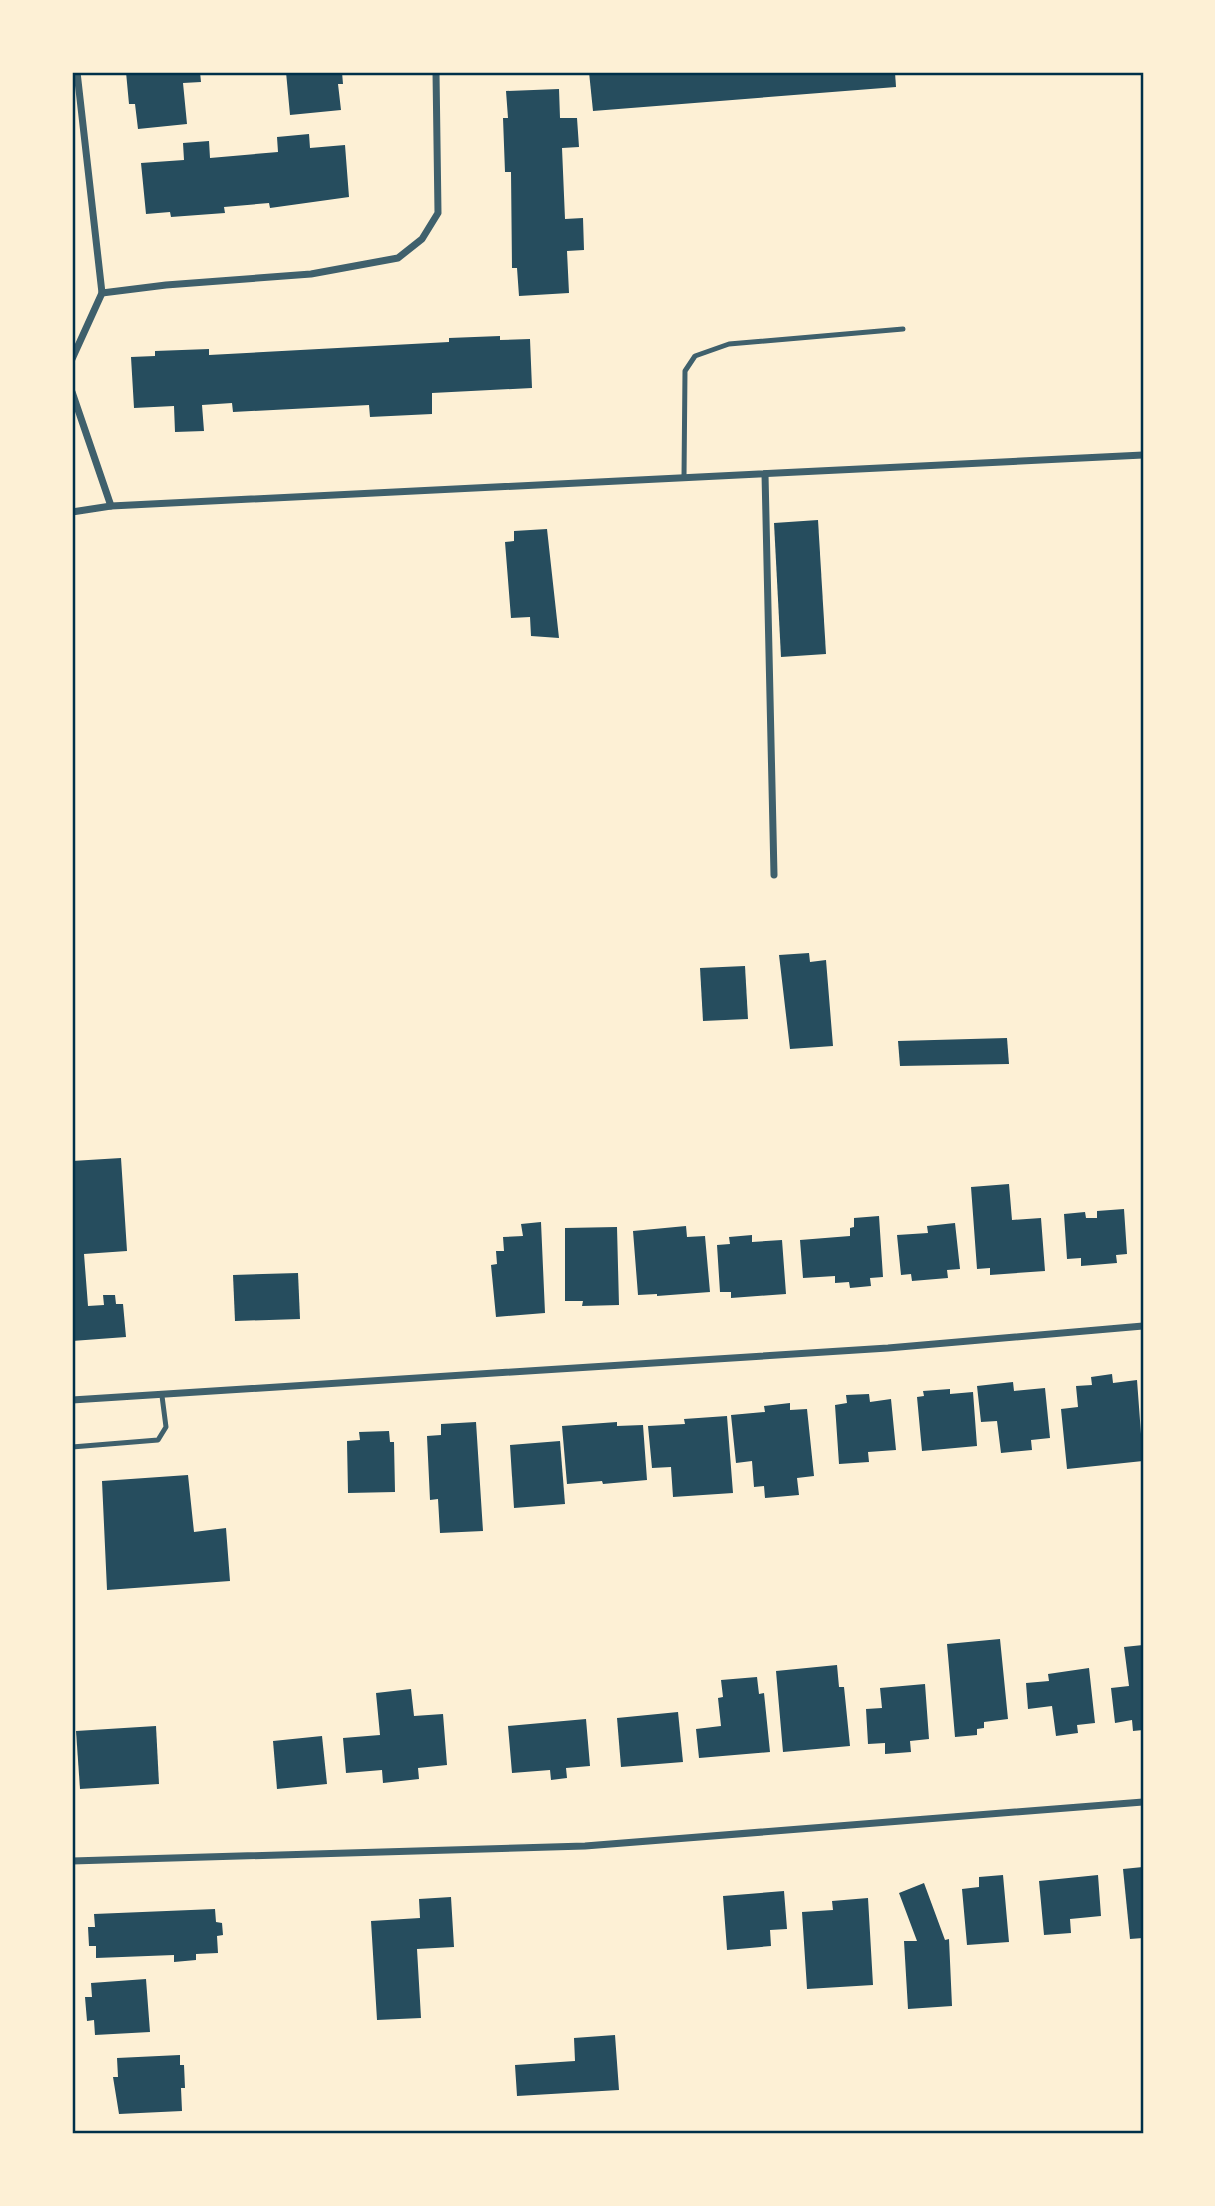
<svg xmlns="http://www.w3.org/2000/svg" width="1215" height="2206" viewBox="0 0 1215 2206" font-family="'PT Sans Narrow',sans-serif">
<style>
.building{fill:#264d5e}
.lines{fill:none;stroke-linecap:round;stroke-linejoin:round}
.service{stroke:#3f606c;stroke-width:5}
.minor{stroke:#3f606c;stroke-width:7}
.neatline{fill:none;stroke:#003049;stroke-width:2.5}
</style>
<rect width="100%" height="100%" fill="#fdf0d5"/>
<g class="building">
<path d="M 126,72 L 200,72 L 201,82 L 183,83 L 187,124 L 138,129 L 135,104 L 129,104 Z"/>
<path d="M 286,72 L 342,72 L 343,84 L 338,84 L 341,110 L 290,115 Z"/>
<path d="M 589,72 L 895,72 L 896,87 L 593,111 Z"/>
<path d="M 559,89 L 560,118 L 577,118 L 579,147 L 562,148 L 565,219 L 583,218 L 584,250 L 567,251 L 569,293 L 519,296 L 517,268 L 512,268 L 511,172 L 505,172 L 503,118 L 508,118 L 506,91 Z"/>
<path d="M 309,134 L 310,148 L 345,145 L 349,197 L 270,208 L 269,203 L 224,207 L 225,213 L 171,217 L 170,212 L 146,214 L 141,163 L 184,160 L 183,143 L 209,141 L 210,158 L 278,152 L 277,137 Z"/>
<path d="M 500,336 L 500,340 L 530,339 L 532,388 L 432,393 L 432,414 L 370,417 L 369,405 L 233,412 L 232,403 L 202,405 L 204,431 L 175,432 L 174,406 L 134,408 L 131,357 L 155,356 L 155,351 L 209,349 L 209,355 L 449,342 L 449,338 Z"/>
<path d="M 818,520 L 826,654 L 781,657 L 774,523 Z"/>
<path d="M 547,529 L 559,638 L 531,636 L 530,617 L 511,618 L 505,542 L 514,541 L 514,531 Z"/>
<path d="M 809,953 L 810,962 L 826,960 L 833,1046 L 790,1049 L 779,955 Z"/>
<path d="M 745,966 L 748,1019 L 703,1021 L 700,968 Z"/>
<path d="M 1007,1038 L 1009,1064 L 900,1066 L 898,1041 Z"/>
<path d="M 121,1158 L 127,1251 L 84,1254 L 88,1306 L 104,1305 L 103,1295 L 115,1295 L 116,1304 L 123,1304 L 126,1337 L 72,1341 L 72,1161 Z"/>
<path d="M 1009,1184 L 1012,1220 L 1041,1218 L 1045,1271 L 990,1275 L 990,1268 L 977,1269 L 971,1187 Z"/>
<path d="M 1124,1209 L 1127,1254 L 1116,1255 L 1117,1263 L 1081,1266 L 1081,1258 L 1067,1259 L 1064,1214 L 1085,1212 L 1086,1218 L 1097,1218 L 1097,1211 Z"/>
<path d="M 879,1216 L 883,1277 L 870,1278 L 871,1286 L 850,1288 L 849,1282 L 835,1283 L 835,1276 L 803,1278 L 800,1240 L 850,1236 L 850,1228 L 854,1227 L 854,1218 Z"/>
<path d="M 541,1222 L 545,1313 L 496,1317 L 491,1265 L 497,1264 L 496,1251 L 504,1251 L 503,1237 L 523,1236 L 521,1224 Z"/>
<path d="M 955,1223 L 960,1269 L 947,1270 L 948,1278 L 912,1281 L 911,1274 L 901,1275 L 897,1235 L 928,1233 L 927,1226 Z"/>
<path d="M 686,1226 L 687,1237 L 705,1236 L 710,1292 L 657,1296 L 657,1294 L 638,1295 L 633,1231 Z"/>
<path d="M 617,1227 L 619,1305 L 582,1306 L 583,1301 L 565,1301 L 565,1228 Z"/>
<path d="M 752,1235 L 752,1242 L 782,1240 L 786,1294 L 731,1298 L 731,1292 L 720,1292 L 717,1245 L 730,1244 L 729,1237 Z"/>
<path d="M 298,1273 L 300,1319 L 235,1321 L 233,1275 Z"/>
<path d="M 1112,1374 L 1113,1383 L 1137,1380 L 1143,1461 L 1067,1469 L 1061,1409 L 1078,1407 L 1076,1386 L 1092,1385 L 1091,1377 Z"/>
<path d="M 1013,1382 L 1014,1391 L 1045,1388 L 1050,1438 L 1031,1440 L 1032,1450 L 1001,1453 L 997,1421 L 981,1422 L 977,1386 Z"/>
<path d="M 950,1389 L 950,1394 L 973,1392 L 977,1446 L 922,1451 L 917,1397 L 924,1396 L 923,1391 Z"/>
<path d="M 869,1394 L 870,1402 L 891,1399 L 896,1450 L 868,1452 L 869,1462 L 839,1464 L 835,1405 L 847,1403 L 846,1395 Z"/>
<path d="M 790,1403 L 790,1410 L 807,1409 L 814,1476 L 797,1478 L 799,1495 L 765,1498 L 764,1486 L 754,1487 L 752,1461 L 736,1463 L 731,1415 L 765,1412 L 764,1406 Z"/>
<path d="M 727,1416 L 733,1493 L 673,1497 L 671,1467 L 652,1468 L 648,1426 L 685,1424 L 684,1419 Z"/>
<path d="M 476,1422 L 483,1531 L 440,1533 L 438,1499 L 430,1500 L 427,1436 L 441,1435 L 441,1424 Z"/>
<path d="M 617,1422 L 617,1426 L 643,1425 L 647,1480 L 603,1484 L 602,1481 L 567,1484 L 562,1426 Z"/>
<path d="M 389,1431 L 390,1442 L 394,1442 L 395,1492 L 348,1493 L 347,1441 L 360,1440 L 359,1432 Z"/>
<path d="M 560,1441 L 565,1504 L 514,1508 L 510,1445 Z"/>
<path d="M 188,1475 L 194,1532 L 226,1528 L 230,1581 L 107,1590 L 102,1481 Z"/>
<path d="M 1000,1639 L 1008,1719 L 984,1722 L 984,1728 L 977,1729 L 977,1735 L 955,1737 L 947,1644 Z"/>
<path d="M 1143,1645 L 1143,1730 L 1133,1731 L 1132,1720 L 1115,1723 L 1111,1688 L 1129,1686 L 1124,1647 Z"/>
<path d="M 837,1665 L 839,1687 L 844,1687 L 850,1746 L 783,1752 L 776,1671 Z"/>
<path d="M 1089,1668 L 1095,1723 L 1077,1725 L 1078,1733 L 1056,1736 L 1052,1706 L 1028,1709 L 1026,1683 L 1049,1681 L 1048,1674 Z"/>
<path d="M 757,1677 L 759,1694 L 764,1693 L 770,1752 L 699,1758 L 696,1729 L 721,1726 L 718,1698 L 723,1697 L 721,1680 Z"/>
<path d="M 925,1684 L 929,1739 L 910,1741 L 911,1752 L 885,1754 L 885,1743 L 868,1744 L 866,1709 L 882,1708 L 880,1688 Z"/>
<path d="M 411,1689 L 414,1716 L 443,1714 L 447,1765 L 418,1768 L 419,1779 L 383,1783 L 382,1770 L 346,1773 L 343,1738 L 380,1735 L 376,1693 Z"/>
<path d="M 678,1712 L 683,1762 L 621,1767 L 617,1718 Z"/>
<path d="M 586,1719 L 590,1766 L 566,1768 L 567,1778 L 551,1780 L 550,1770 L 512,1773 L 508,1726 Z"/>
<path d="M 156,1726 L 159,1784 L 80,1789 L 76,1731 Z"/>
<path d="M 322,1736 L 327,1784 L 277,1789 L 273,1741 Z"/>
<path d="M 1143,1867 L 1143,1938 L 1130,1939 L 1123,1869 Z"/>
<path d="M 1003,1875 L 1009,1942 L 967,1945 L 962,1889 L 979,1887 L 979,1877 Z"/>
<path d="M 1098,1875 L 1101,1916 L 1070,1919 L 1071,1933 L 1044,1935 L 1039,1881 Z"/>
<path d="M 924,1883 L 945,1940 L 949,1939 L 952,2006 L 908,2009 L 904,1941 L 917,1941 L 899,1893 Z"/>
<path d="M 784,1891 L 787,1929 L 770,1930 L 771,1946 L 727,1950 L 723,1896 Z"/>
<path d="M 451,1897 L 454,1947 L 417,1949 L 421,2018 L 377,2020 L 371,1921 L 420,1918 L 419,1899 Z"/>
<path d="M 868,1898 L 873,1985 L 807,1989 L 802,1912 L 833,1910 L 832,1901 Z"/>
<path d="M 215,1909 L 216,1922 L 222,1923 L 223,1935 L 217,1936 L 218,1953 L 196,1954 L 196,1960 L 174,1962 L 174,1955 L 96,1958 L 96,1946 L 89,1946 L 88,1927 L 95,1927 L 94,1914 Z"/>
<path d="M 146,1979 L 150,2032 L 95,2035 L 94,2020 L 87,2021 L 85,1997 L 92,1997 L 91,1983 Z"/>
<path d="M 615,2035 L 619,2090 L 517,2096 L 515,2065 L 575,2061 L 574,2038 Z"/>
<path d="M 180,2055 L 180,2065 L 184,2065 L 185,2088 L 181,2088 L 182,2111 L 119,2114 L 113,2077 L 118,2077 L 117,2058 Z"/>
</g>
<g class="lines">
<g class="service">
<path d="M 684,477 L 685,371 L 695,356 L 729,344 L 903,329"/>
<path d="M 72,1447 L 158,1440 L 166,1427 L 162,1396"/>
</g>
<g class="minor">
<path d="M 102,293 L 166,285 L 311,274 L 398,258 L 422,239 L 438,213 L 436,72"/>
<path d="M 72,359 L 102,293 L 77,72"/>
<path d="M 72,392 L 111,506"/>
<path d="M 765,474 L 774,875"/>
<path d="M 72,512 L 111,506 L 1143,455"/>
<path d="M 72,1400 L 888,1348 L 1143,1326"/>
<path d="M 72,1861 L 585,1846 L 1143,1802"/>
</g>
</g>
<rect width="1215" height="2206" fill="none" stroke="#fdf0d5" stroke-width="147"/>
<rect x="74" y="74" width="1068" height="2058" class="neatline"/>
</svg>
